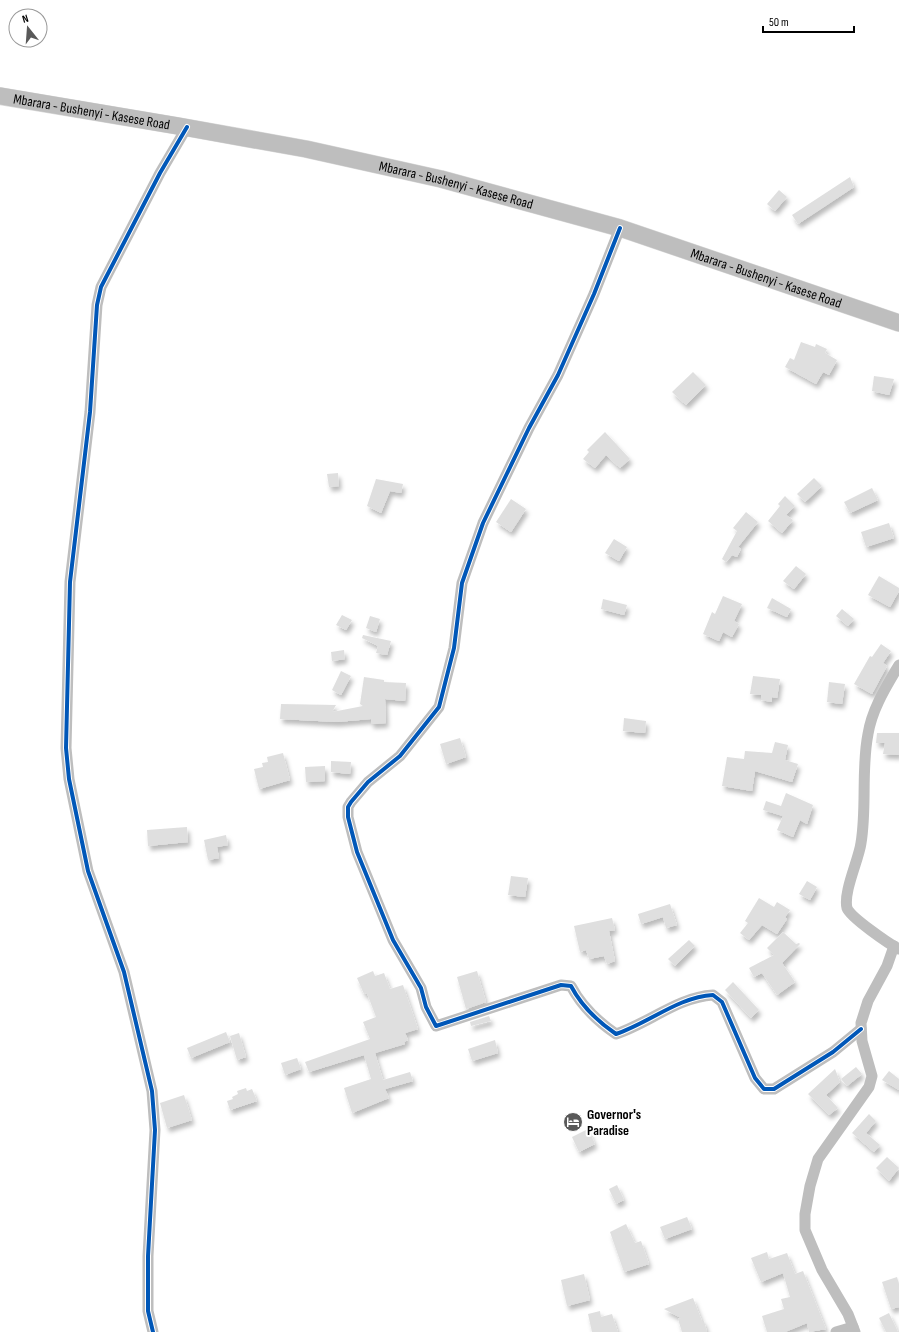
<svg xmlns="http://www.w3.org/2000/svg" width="899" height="1332" viewBox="0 0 899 1332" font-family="'Sofia Sans Condensed',sans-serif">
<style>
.building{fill:#dfdfdf;filter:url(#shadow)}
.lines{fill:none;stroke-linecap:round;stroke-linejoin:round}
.primary-casing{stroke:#dbdbdb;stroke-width:18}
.minor{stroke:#bebebe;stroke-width:11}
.primary{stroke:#bebebe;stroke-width:17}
.cycleway-casing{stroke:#fff;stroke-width:6}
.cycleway{stroke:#0057b8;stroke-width:4}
.labels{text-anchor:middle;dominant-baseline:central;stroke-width:4;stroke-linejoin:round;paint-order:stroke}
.street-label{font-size:14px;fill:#000;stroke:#fff}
.poi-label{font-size:14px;font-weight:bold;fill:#000;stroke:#fff;text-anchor:start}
</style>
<defs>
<filter id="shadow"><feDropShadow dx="2.5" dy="4.5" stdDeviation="2" flood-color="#0004"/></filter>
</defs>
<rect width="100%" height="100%" fill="#fff"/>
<g class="building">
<path d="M 850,177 L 854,187 L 798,224 L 792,215 Z"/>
<path d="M 779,190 L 787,197 L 775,211 L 767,204 Z"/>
<path d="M 801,342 L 815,347 L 816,344 L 827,349 L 825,353 L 837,360 L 829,375 L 823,372 L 816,384 L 785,367 L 790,358 L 794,360 Z"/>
<path d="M 693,372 L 706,385 L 686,405 L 672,392 Z"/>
<path d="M 874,376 L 894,379 L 889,395 L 872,391 Z"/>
<path d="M 605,432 L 630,459 L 620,468 L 606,455 L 595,468 L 583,459 L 589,452 L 587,450 Z"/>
<path d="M 338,473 L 339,486 L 329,487 L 327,474 Z"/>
<path d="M 814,478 L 822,486 L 805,502 L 797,494 Z"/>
<path d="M 376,479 L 403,484 L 401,493 L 390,491 L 381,513 L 367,506 Z"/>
<path d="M 872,488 L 878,500 L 850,513 L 844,502 Z"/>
<path d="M 785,496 L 795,506 L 786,515 L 793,520 L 782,533 L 768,521 L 780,506 L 778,504 Z"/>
<path d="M 511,499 L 526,509 L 511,532 L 496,522 Z"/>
<path d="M 746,512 L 758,522 L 738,547 L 741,549 L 737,557 L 732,555 L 726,562 L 722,559 L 737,531 L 733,528 Z"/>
<path d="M 889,523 L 894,538 L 866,547 L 861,532 Z"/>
<path d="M 614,539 L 627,547 L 619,561 L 605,553 Z"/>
<path d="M 796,566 L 806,574 L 794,589 L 783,581 Z"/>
<path d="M 879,576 L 899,588 L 899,591 L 890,607 L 868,595 Z"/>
<path d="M 723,596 L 742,604 L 734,621 L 739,624 L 732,637 L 723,632 L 719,641 L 703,634 L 712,612 L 715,614 Z"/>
<path d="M 772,598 L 791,609 L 787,617 L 767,608 Z"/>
<path d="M 603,599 L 627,605 L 624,615 L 601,609 Z"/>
<path d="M 842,609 L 854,619 L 848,626 L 836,616 Z"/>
<path d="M 342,615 L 352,620 L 346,630 L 336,625 Z"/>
<path d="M 370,616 L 380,619 L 376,632 L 366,628 Z"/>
<path d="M 363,635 L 391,641 L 387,655 L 376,653 L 378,646 L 362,638 Z"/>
<path d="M 881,644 L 891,651 L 883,663 L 887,666 L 872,694 L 854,684 L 870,656 L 872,657 Z"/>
<path d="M 344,650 L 345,659 L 332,661 L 331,652 Z"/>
<path d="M 341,671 L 351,676 L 341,695 L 332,690 Z"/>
<path d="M 753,676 L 780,679 L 777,698 L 772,697 L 772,702 L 761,700 L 761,695 L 750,694 Z"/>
<path d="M 364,677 L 384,680 L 384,682 L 406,683 L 405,701 L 385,699 L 386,723 L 371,724 L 371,719 L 337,722 L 280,719 L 281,704 L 336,705 L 332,712 L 363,706 L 360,704 Z"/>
<path d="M 829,682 L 845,684 L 842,704 L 827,702 Z"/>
<path d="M 624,718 L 646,721 L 645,733 L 623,731 Z"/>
<path d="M 877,733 L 899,733 L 899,755 L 883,754 L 885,743 L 876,743 Z"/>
<path d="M 460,738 L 466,757 L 446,764 L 440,744 Z"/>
<path d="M 775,742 L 788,745 L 785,760 L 798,764 L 792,782 L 755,771 L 752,791 L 722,786 L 727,757 L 744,759 L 745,751 L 772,753 Z"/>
<path d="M 283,753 L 290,780 L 259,789 L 254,769 L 263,767 L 262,763 L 268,762 L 267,757 Z"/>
<path d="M 331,761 L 351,762 L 350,774 L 331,772 Z"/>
<path d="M 325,766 L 325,781 L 306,782 L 305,767 Z"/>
<path d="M 786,793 L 813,805 L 807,824 L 800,820 L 793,837 L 777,830 L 783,816 L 763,810 L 766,801 L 781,806 Z"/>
<path d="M 187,827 L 188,842 L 148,846 L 147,830 Z"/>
<path d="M 226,835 L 228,845 L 217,847 L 219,858 L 208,860 L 204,840 Z"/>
<path d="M 511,876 L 528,878 L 525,897 L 508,895 Z"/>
<path d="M 807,881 L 817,887 L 810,900 L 799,894 Z"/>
<path d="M 759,898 L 774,907 L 777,902 L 790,910 L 785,917 L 787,919 L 777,934 L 762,925 L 749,940 L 740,933 L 748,923 L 745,921 Z"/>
<path d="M 670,904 L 677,925 L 666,928 L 663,917 L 641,924 L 638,914 Z"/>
<path d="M 612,918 L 615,930 L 609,931 L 615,961 L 607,964 L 604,956 L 589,959 L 586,950 L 580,952 L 574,926 Z"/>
<path d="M 783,932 L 796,944 L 799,943 L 800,944 L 782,963 L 795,982 L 777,995 L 762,973 L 754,977 L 749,968 L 774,955 L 767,948 Z"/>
<path d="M 689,940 L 695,946 L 675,966 L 668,959 Z"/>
<path d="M 373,971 L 375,976 L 384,973 L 390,989 L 403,985 L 418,1029 L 405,1033 L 408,1040 L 404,1042 L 405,1044 L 375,1053 L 383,1080 L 410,1072 L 413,1081 L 385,1089 L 389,1098 L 352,1113 L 344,1088 L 371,1079 L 364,1055 L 309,1072 L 305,1062 L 370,1039 L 363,1022 L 376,1017 L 367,993 L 364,994 L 357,978 Z"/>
<path d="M 477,971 L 486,1002 L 466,1009 L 457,977 Z"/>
<path d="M 733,982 L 759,1010 L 751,1018 L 725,990 Z"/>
<path d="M 489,1016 L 491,1021 L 471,1026 L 470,1022 Z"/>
<path d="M 226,1032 L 230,1042 L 191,1058 L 187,1048 Z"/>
<path d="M 239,1033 L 246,1057 L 237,1060 L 230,1036 Z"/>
<path d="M 495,1040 L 498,1053 L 472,1061 L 468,1049 Z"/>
<path d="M 297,1058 L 301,1069 L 285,1075 L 281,1063 Z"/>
<path d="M 856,1067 L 862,1074 L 847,1086 L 841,1079 Z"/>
<path d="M 835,1069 L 840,1082 L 826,1095 L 838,1108 L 829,1115 L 808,1094 Z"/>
<path d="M 889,1071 L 899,1079 L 899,1090 L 882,1080 Z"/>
<path d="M 246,1088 L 247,1091 L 252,1089 L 257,1101 L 230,1110 L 227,1101 L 233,1099 L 232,1097 L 238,1094 L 237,1091 Z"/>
<path d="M 184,1095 L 192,1120 L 167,1128 L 160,1103 Z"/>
<path d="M 869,1114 L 876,1121 L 866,1133 L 880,1145 L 874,1152 L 852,1133 Z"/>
<path d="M 588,1129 L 595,1144 L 579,1152 L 572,1137 Z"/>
<path d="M 887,1157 L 899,1168 L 889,1181 L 876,1168 Z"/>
<path d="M 617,1185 L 624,1200 L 616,1204 L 609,1189 Z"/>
<path d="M 687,1217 L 692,1229 L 665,1239 L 660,1227 Z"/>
<path d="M 626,1224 L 635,1243 L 641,1241 L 649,1264 L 624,1272 L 610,1232 Z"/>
<path d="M 767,1252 L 769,1259 L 787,1253 L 795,1274 L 803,1271 L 826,1329 L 809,1332 L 807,1323 L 785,1332 L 767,1332 L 762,1316 L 784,1309 L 781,1299 L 790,1297 L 783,1273 L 761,1282 L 751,1258 Z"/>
<path d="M 584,1274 L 590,1300 L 567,1306 L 561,1280 Z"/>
<path d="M 897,1277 L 899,1284 L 899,1307 L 891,1309 L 882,1282 Z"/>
<path d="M 693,1298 L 702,1321 L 704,1321 L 707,1332 L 682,1332 L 678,1319 L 681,1318 L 664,1309 Z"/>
<path d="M 600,1311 L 601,1317 L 612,1314 L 618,1332 L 592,1332 L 588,1314 Z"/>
<path d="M 889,1313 L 898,1332 L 886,1332 L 879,1318 Z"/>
</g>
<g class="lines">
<g class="primary-casing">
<g id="primary">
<path id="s1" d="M 0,96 L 178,126 L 306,149 L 441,179 L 620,228 L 899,323"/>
</g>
</g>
<g class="minor">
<path d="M 620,228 L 594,294 L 558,375 L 529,428 L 483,523 L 462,583 L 454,648 L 439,707 L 400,756 L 368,782 L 351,802 L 348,807 L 348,817 L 357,852 L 393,940 L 421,988 L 426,1007 L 436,1026 L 561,985 L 571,986 C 582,1007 597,1021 616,1034 C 649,1023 678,997 713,995 L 722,1002 L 755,1078 L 764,1089 L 774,1089 L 833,1052 L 861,1029"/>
<path d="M 899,665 C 886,687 872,709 868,734 C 861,769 867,807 861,843 C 859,859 843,892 847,908 C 850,917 889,944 899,949"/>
<path d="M 153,1332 L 148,1311 L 148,1256 L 155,1130 L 152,1091 L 124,972 L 88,871 L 69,779 L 66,748 L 70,582 L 90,412 L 97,305 L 101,287 L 160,173 L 187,127"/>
<path d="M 836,1332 L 853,1327"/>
<path d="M 855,1332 L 848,1314 L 822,1270 L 805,1230 L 805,1214 L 810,1186 L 818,1159 L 869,1087 L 872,1076 L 862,1041 L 861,1023 L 868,1001 L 887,966 L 894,946"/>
</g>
<use href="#primary" class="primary"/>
<g class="cycleway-casing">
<g id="cycleway">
<path d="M 620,228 L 594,294 L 558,375 L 529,428 L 483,523 L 462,583 L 454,648 L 439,707 L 400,756 L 368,782 L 351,802 L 348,807 L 348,817 L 357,852 L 393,940 L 421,988 L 426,1007 L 436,1026 L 561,985 L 571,986 C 582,1007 597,1021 616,1034 C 649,1023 678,997 713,995 L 722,1002 L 755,1078 L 764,1089 L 774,1089 L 833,1052 L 861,1029"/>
<path d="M 153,1332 L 148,1311 L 148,1256 L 155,1130 L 152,1091 L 124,972 L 88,871 L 69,779 L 66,748 L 70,582 L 90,412 L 97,305 L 101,287 L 160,173 L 187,127"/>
</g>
</g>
<use href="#cycleway" class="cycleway"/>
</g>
<defs>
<g id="hotel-disc" transform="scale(1)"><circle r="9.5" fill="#595959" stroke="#fff"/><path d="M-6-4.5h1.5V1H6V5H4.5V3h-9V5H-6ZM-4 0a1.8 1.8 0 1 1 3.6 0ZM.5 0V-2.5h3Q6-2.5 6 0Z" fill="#fff"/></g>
</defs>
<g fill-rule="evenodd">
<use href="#hotel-disc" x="573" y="1122"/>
</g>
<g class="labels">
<g class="street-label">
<text stroke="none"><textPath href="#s1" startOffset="93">Mbarara - Bushenyi - Kasese Road</textPath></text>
<text stroke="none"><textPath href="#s1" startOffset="465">Mbarara - Bushenyi - Kasese Road</textPath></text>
<text stroke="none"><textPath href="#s1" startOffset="789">Mbarara - Bushenyi - Kasese Road</textPath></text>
</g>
<g class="poi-label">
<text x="587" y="1114">Governor's<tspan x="587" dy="16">Paradise</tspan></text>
</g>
</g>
<g transform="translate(28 28) rotate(343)"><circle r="19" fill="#ffffff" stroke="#999999"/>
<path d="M0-3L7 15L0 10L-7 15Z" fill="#595959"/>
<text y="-6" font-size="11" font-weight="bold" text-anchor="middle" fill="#000000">N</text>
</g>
<path d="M763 26v6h91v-6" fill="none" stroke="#000000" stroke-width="2"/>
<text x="769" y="26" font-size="12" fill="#000000" stroke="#ffffff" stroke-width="3" paint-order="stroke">50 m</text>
</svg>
